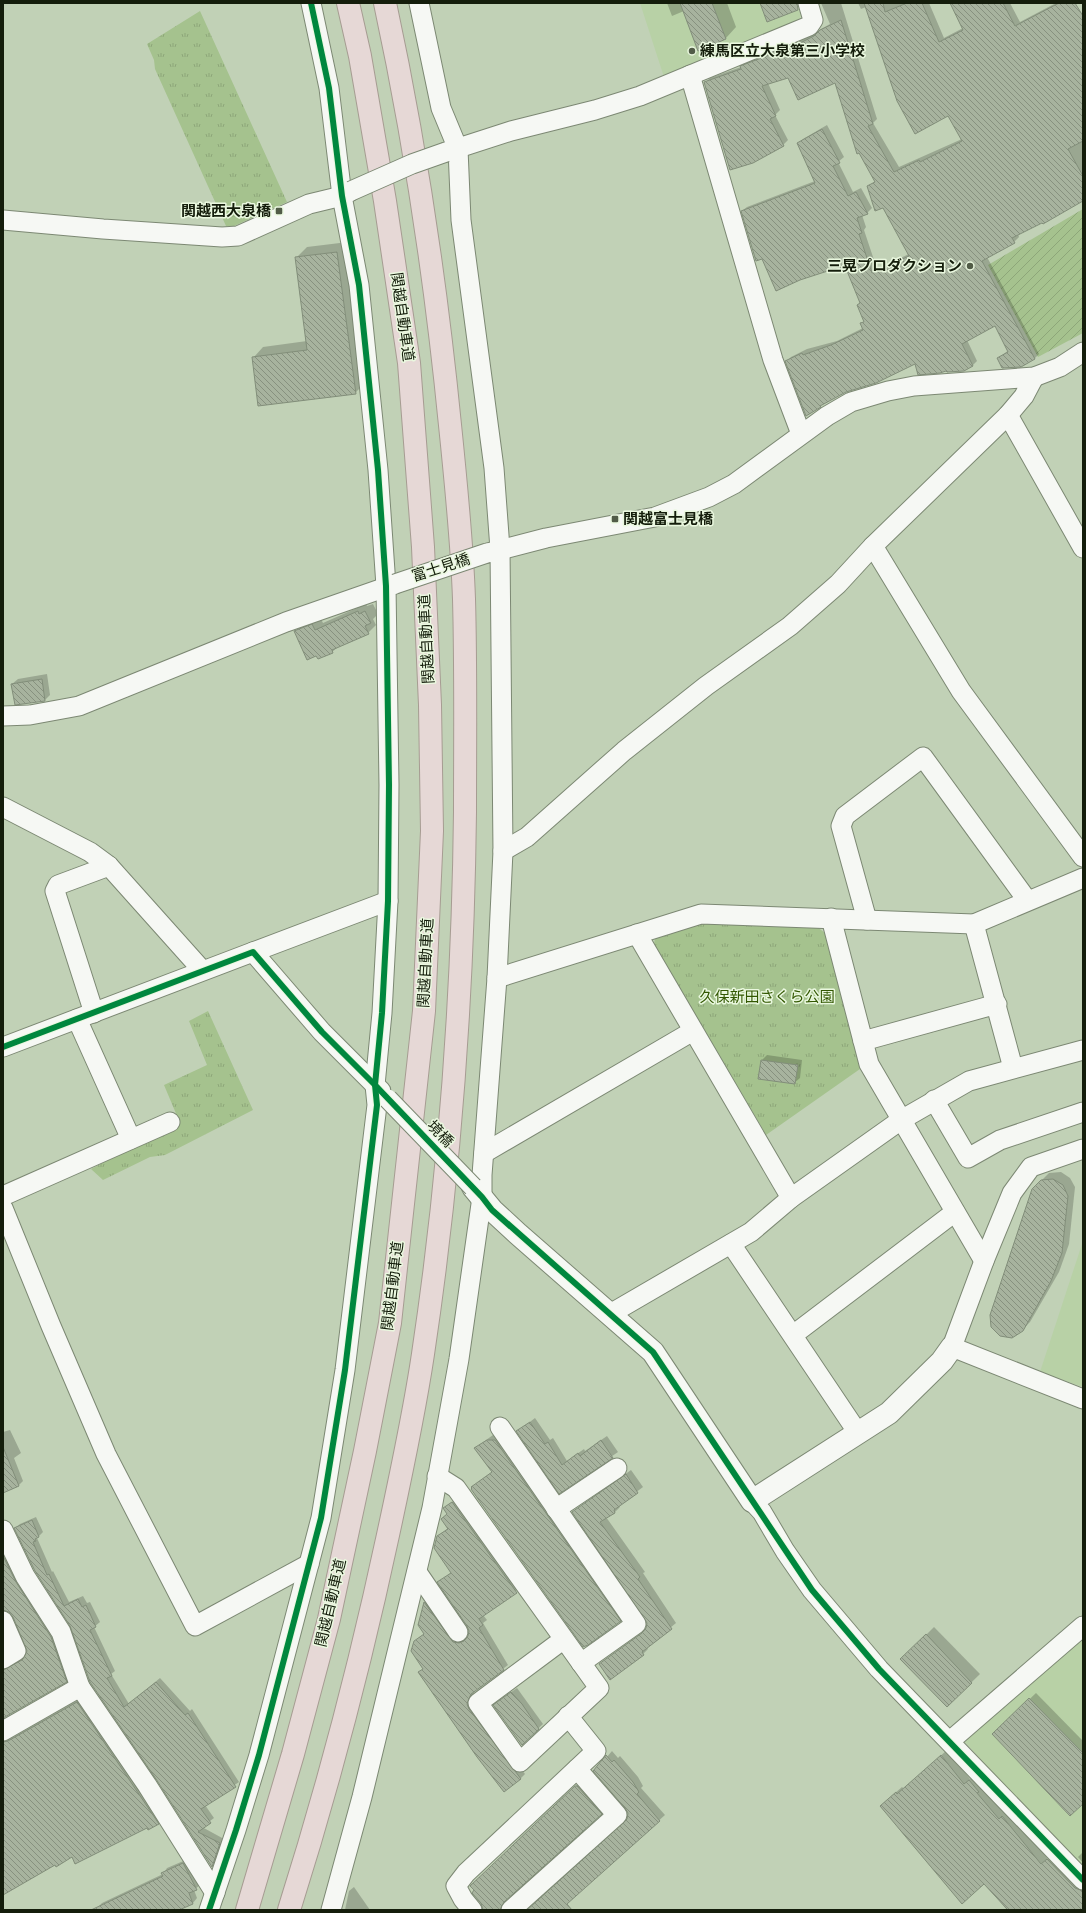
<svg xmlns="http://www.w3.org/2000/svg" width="1086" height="1913" viewBox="0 0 1086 1913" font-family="'Sofia Sans Condensed','Noto Sans JP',sans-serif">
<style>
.built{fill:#b8d1a6}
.grass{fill:url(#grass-tufts)}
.garden{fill:url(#garden-furrows)}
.shadow{fill:#0003}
.building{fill:url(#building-back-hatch);stroke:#828e7a}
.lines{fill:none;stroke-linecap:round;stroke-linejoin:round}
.minor-casing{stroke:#7c8873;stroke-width:21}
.tertiary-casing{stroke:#7c8873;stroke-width:24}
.motorway-casing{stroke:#a69c92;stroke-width:24}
.minor{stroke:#f6f8f4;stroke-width:19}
.tertiary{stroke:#f6f8f4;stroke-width:22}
.motorway{stroke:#e6d8d6;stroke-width:22}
.minor-bridge-casing{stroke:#7c8873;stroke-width:21;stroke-linecap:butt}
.minor-bridge{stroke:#f6f8f4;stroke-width:19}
.cycleway-casing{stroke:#eaf8df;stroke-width:8}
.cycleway{stroke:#00873e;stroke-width:6}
.poi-dot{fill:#515c47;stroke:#eaf8df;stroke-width:1.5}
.labels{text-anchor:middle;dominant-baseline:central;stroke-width:3;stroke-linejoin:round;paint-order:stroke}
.poi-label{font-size:15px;font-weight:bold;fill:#141d0b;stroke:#eaf8df;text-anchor:start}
.street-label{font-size:15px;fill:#141d0b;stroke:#eaf8df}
.park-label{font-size:15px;fill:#325701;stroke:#eaf8df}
</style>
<defs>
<pattern id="grass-tufts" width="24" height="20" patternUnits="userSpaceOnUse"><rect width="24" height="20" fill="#a5c28e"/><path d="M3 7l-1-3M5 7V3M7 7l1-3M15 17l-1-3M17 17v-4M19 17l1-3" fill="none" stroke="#8da679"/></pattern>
<pattern id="garden-furrows" width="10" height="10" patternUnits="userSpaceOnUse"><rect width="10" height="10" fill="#a5c28e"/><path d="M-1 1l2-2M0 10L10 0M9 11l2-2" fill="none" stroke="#8da679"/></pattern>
<pattern id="building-back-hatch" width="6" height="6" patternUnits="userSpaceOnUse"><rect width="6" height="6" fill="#a7b39e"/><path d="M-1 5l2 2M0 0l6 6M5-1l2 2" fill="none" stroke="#87917f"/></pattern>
</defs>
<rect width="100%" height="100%" fill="#c1d1b6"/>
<g class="built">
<path d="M 640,3 L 797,3 L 801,16 L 795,25 L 664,77 Z"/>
<path d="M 1083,1241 L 1083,1387 L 1040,1372 Z"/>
<path d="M 1083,1639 L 1083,1868 L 1048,1834 L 964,1741 Z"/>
</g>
<g class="grass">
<path d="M 200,11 L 287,202 L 234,226 L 226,226 L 155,69 L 154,60 L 147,44 Z"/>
<path d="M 703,923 L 816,926 L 825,933 L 860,1069 L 766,1135 L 654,945 L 655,937 Z"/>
<path d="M 208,1011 L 253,1110 L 165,1155 L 150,1157 L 103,1180 L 91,1169 L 180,1123 L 164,1085 L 207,1065 L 189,1021 Z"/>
</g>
<path class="garden" d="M 1083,209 L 1083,333 L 1038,357 L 988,265 Z"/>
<g class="shadow">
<path d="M 667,3 L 727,3 L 736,27 L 726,38 L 699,50 L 684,11 L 672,16 Z"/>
<path d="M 821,3 L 841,3 L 877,119 L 873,123 L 899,167 L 962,139 L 948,115 L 866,7 L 861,9 L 858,3 L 929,3 L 944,38 L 963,28 L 951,3 L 1010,3 L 1020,22 L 1056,3 L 1072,3 L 1083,25 L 1083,200 L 1018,234 L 1019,237 L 1014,242 L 987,257 L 1039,354 L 1034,359 L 998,358 L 1009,350 L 995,325 L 967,340 L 977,361 L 973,365 L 916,363 L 845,391 L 824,402 L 820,406 L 786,362 L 791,357 L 807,349 L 837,341 L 863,328 L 862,324 L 865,320 L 858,305 L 861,302 L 847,269 L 742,211 L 747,207 L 815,181 L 798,144 L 803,139 L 827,125 L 844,157 L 838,162 L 853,192 L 861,188 L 872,208 L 867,213 L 862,215 L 866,227 L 864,230 L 877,269 L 909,254 L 883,207 L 869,186 L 876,180 L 836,82 L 789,76 L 768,83 L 780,110 L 775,115 L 788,140 L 783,145 L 705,83 L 710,78 L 741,67 L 746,62 L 802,40 L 830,24 Z"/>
<path d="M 348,242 L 366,382 L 355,393 L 253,358 L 263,347 L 307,341 L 296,258 L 307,247 Z"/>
<path d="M 366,604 L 367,606 L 373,604 L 378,614 L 373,619 L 376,625 L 368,633 L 338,647 L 332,652 L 295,632 L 303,624 L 320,617 L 323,623 Z"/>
<path d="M 47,674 L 50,695 L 45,700 L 12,684 L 18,679 Z"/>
<path d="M 767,1055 L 802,1060 L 800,1078 L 794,1083 L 759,1078 L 762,1060 Z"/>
<path d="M 1061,1172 L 1070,1178 L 1075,1187 L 1069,1244 L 1059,1272 L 1030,1322 L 1022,1330 L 1039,1183 L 1049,1173 Z"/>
<path d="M 535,1418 L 550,1440 L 553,1438 L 567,1461 L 584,1449 L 585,1451 L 607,1436 L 618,1452 L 560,1492 L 518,1431 Z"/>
<path d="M 10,1430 L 21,1453 L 14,1458 L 23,1481 L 19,1485 L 3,1492 L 3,1432 Z"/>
<path d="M 493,1435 L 500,1435 L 625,1615 L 620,1621 L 472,1487 L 492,1472 L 475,1448 Z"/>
<path d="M 631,1470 L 643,1487 L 619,1505 L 620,1507 L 615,1512 L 606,1517 L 645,1572 L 643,1573 L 676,1623 L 647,1647 L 648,1649 L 643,1654 L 601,1664 L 646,1630 L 648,1622 L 573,1512 Z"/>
<path d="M 457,1498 L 521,1587 L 483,1615 L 487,1620 L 483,1623 L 508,1665 L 475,1690 L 471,1698 L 473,1705 L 525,1774 L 520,1779 L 424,1669 L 415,1642 L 425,1633 L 419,1625 L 425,1602 L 429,1598 L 458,1637 L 465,1639 L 469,1637 L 470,1631 L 468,1625 L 439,1582 L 452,1572 L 437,1537 L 448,1528 L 448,1514 L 444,1508 Z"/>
<path d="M 36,1517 L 43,1532 L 37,1538 L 52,1572 L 53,1571 L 69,1602 L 83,1596 L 87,1603 L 90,1602 L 100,1622 L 94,1627 L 115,1671 L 111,1674 L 129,1704 L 160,1678 L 190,1711 L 192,1709 L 239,1782 L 205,1805 L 214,1818 L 202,1827 L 224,1839 L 216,1862 L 212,1866 L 15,1528 L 20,1524 Z"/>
<path d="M 3,1542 L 55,1632 L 70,1677 L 66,1681 L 3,1717 L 3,1665 L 8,1666 L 25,1658 L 28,1651 L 14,1616 L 10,1611 L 3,1609 Z"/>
<path d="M 934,1627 L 980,1674 L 947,1706 L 902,1659 Z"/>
<path d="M 517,1688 L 543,1724 L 522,1744 L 500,1700 Z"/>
<path d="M 1036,1693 L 1083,1741 L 1083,1803 L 993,1734 Z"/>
<path d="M 81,1698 L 162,1819 L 158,1823 L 55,1864 L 3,1895 L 3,1737 L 13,1737 Z"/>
<path d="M 947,1750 L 970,1779 L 976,1774 L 983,1787 L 1005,1813 L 1009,1811 L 1048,1859 L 1054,1854 L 1083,1882 L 1083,1910 L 1007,1910 L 984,1883 L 887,1800 L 902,1787 L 904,1789 Z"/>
<path d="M 612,1751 L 618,1758 L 620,1756 L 638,1777 L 643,1786 L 641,1788 L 665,1815 L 559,1910 L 528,1910 L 629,1818 L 626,1808 L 595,1771 Z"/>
<path d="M 581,1781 L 606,1808 L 505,1900 L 505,1906 L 507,1910 L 485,1910 L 473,1893 L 475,1890 L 471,1886 Z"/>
<path d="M 1083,1852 L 1083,1863 L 1078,1857 Z"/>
<path d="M 188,1859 L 201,1884 L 194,1890 L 197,1898 L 193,1903 L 177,1910 L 95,1910 L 102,1903 L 163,1874 L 167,1868 Z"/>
<path d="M 354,1887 L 370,1910 L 345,1910 L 349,1891 Z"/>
</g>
<g class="building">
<path d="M 680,3 L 712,3 L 726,39 L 698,51 Z"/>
<path d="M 760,3 L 797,3 L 798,10 L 767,22 Z"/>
<path d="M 864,3 L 883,3 L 885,12 L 907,3 L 922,3 L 939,42 L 963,30 L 950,3 L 1003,3 L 1015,26 L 1059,3 L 1075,3 L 1083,16 L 1083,141 L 1068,149 L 1083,176 L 1083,201 L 1043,224 L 1042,223 L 1012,238 L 1015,243 L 982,261 L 1035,359 L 1021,367 L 1002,368 L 997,358 L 1008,352 L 995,326 L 962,344 L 973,366 L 964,371 L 947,372 L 946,371 L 940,373 L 918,375 L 915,364 L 876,383 L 846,392 L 820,406 L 821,407 L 806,416 L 785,361 L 802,353 L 803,355 L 831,345 L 863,330 L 860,323 L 864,322 L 857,305 L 860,303 L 847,271 L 842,272 L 840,267 L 800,280 L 776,291 L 762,259 L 756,261 L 741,211 L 815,183 L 797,143 L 822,129 L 840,163 L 833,166 L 848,196 L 856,192 L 868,214 L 857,218 L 862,233 L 859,234 L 872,273 L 909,256 L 883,208 L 875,211 L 867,186 L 875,182 L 859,153 L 857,154 L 835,83 L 798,100 L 788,78 L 762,86 L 776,116 L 770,119 L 784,146 L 753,163 L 730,170 L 704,82 L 741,69 L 740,66 L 796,45 L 814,36 L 820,30 L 841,20 L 873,124 L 868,126 L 894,172 L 919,160 L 920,162 L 962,141 L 948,116 L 915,134 L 897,101 Z"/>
<path d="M 337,252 L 356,394 L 258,406 L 252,357 L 307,350 L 295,257 Z"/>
<path d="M 358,611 L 359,614 L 365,611 L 371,623 L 365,626 L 369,634 L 332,650 L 333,653 L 318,659 L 316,656 L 307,660 L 294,631 L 312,624 L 315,630 Z"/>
<path d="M 42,679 L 45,701 L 15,705 L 11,684 Z"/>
<path d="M 761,1060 L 798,1065 L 795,1084 L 758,1079 Z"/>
<path d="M 1053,1179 L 1063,1185 L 1068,1196 L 1062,1253 L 1051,1281 L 1023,1331 L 1012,1338 L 1000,1336 L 991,1327 L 990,1315 L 1032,1189 L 1041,1180 Z"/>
<path d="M 530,1422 L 545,1444 L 548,1442 L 562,1465 L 578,1453 L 580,1456 L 601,1440 L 613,1458 L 559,1494 L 516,1431 Z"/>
<path d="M 487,1440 L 495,1440 L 621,1621 L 588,1645 L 583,1647 L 471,1489 L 472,1488 L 471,1487 L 492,1472 L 474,1448 Z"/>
<path d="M 3,1447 L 19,1486 L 3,1493 Z"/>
<path d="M 626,1474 L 638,1493 L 614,1510 L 615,1513 L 600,1522 L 640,1577 L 638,1579 L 672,1629 L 642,1652 L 644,1655 L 610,1680 L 599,1664 L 642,1633 L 646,1628 L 647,1623 L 572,1512 Z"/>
<path d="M 452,1502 L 517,1593 L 479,1619 L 483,1625 L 479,1628 L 504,1670 L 471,1694 L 467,1704 L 469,1709 L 521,1779 L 504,1792 L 477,1757 L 418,1672 L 423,1669 L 411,1651 L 414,1641 L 424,1634 L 418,1625 L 424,1602 L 453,1642 L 459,1643 L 464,1641 L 468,1636 L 469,1631 L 467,1626 L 437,1582 L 451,1573 L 434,1548 L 437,1536 L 448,1529 L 441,1519 L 447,1514 L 443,1508 Z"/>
<path d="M 32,1520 L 39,1537 L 35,1539 L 36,1541 L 33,1542 L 47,1575 L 49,1574 L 64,1606 L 78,1599 L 82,1607 L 86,1605 L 96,1627 L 90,1630 L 112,1676 L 107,1678 L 124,1707 L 156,1682 L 185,1715 L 188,1713 L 236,1787 L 201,1809 L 211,1823 L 198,1832 L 220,1843 L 212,1867 L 156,1779 L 90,1682 L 70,1626 L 35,1571 L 14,1528 Z"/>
<path d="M 3,1556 L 16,1582 L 51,1637 L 67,1682 L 3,1718 L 3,1670 L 22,1660 L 27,1651 L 13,1617 L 9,1612 L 3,1610 Z"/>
<path d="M 926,1634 L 972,1683 L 947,1707 L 900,1659 Z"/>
<path d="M 511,1692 L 522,1704 L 539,1729 L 522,1745 L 493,1705 Z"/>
<path d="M 1029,1698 L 1083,1753 L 1083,1804 L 1070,1816 L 992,1734 Z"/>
<path d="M 77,1702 L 159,1824 L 148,1830 L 147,1828 L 75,1864 L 72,1857 L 56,1867 L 55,1865 L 3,1895 L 3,1742 L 8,1741 Z"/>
<path d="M 606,1755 L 612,1762 L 614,1760 L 633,1782 L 639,1792 L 637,1794 L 660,1821 L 567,1904 L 572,1910 L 527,1910 L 627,1819 L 628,1813 L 625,1808 L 593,1771 Z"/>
<path d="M 941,1755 L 964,1784 L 969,1780 L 979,1792 L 977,1793 L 999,1819 L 1002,1816 L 1041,1864 L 1047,1859 L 1075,1888 L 1083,1891 L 1083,1910 L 1008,1910 L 984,1884 L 962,1904 L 880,1806 L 896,1792 L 897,1794 Z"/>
<path d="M 575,1786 L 577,1786 L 602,1814 L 504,1902 L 500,1910 L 483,1910 L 481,1903 L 472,1893 L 474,1890 L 470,1886 Z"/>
<path d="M 183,1863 L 197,1890 L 189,1893 L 193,1904 L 179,1910 L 91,1910 L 163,1876 L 161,1873 Z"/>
</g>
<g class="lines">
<g class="minor-casing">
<g id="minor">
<path d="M 690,75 L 773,360 L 801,434"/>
<path d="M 446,152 L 511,131 L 595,110 L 640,96 L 809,26 L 813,20 L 808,3"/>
<path d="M 3,220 L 103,229 L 222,237 L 238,236 L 309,204 L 342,196 L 351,191"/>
<path d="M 1008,415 L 1083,548"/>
<path d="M 873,546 L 961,691 L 1083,857"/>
<path d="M 488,553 L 546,538 L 655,517 L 709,497 L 734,484 L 827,416 L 851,402 L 888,391 L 914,386 L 1034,377 L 1060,367 L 1083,352"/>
<path d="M 3,716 L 30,715 L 79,706 L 286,622 L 395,584"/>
<path d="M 3,807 L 90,852 L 109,866 L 202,970"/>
<path d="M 503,851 L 527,837 L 624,751 L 706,686 L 790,626 L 838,584 L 873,546 L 1008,415 L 1024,396 L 1034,377"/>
<path d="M 831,918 L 869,1064 L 984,1261"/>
<path d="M 867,920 L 841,826 L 845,816 L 923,757 L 1027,900"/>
<path d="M 974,924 L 1013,1068"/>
<path d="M 637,934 L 791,1198"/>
<path d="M 253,952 L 388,901"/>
<path d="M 497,978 L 701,914 L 974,924 L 1083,878"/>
<path d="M 94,1013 L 55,891 L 58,885 L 109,866"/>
<path d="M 77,1019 L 131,1139"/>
<path d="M 863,1041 L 997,1004"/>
<path d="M 3,1047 L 253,952 L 322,1032 L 381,1091"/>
<path d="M 934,1100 L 968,1158 L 1000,1140 L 1083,1112"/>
<path d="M 1083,1149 L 1031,1167 L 1012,1193 L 984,1261 L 952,1347 L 1083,1399"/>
<path d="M 484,1153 L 693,1031"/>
<path d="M 3,1196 L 170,1122"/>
<path d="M 3,1208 L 51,1326 L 106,1454 L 195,1626 L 309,1564"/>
<path d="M 731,1244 L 858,1433"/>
<path d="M 610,1314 L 751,1232 L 791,1198 L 901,1120 L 969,1081 L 1083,1050"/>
<path d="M 793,1335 L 955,1212"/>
<path d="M 500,1427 L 636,1624 L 581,1663"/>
<path d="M 437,1476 L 456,1488 L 599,1688 L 520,1762 L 478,1703 L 564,1639"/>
<path d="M 752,1501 L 762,1512 L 785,1551 L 812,1590 L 879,1669 L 1083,1880"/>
<path d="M 556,1509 L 617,1468"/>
<path d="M 3,1530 L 25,1576 L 61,1632 L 80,1687 L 147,1785 L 215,1893"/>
<path d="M 417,1572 L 458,1632"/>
<path d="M 3,1621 L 16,1651 L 3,1659"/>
<path d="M 3,1731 L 80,1687"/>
<path d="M 950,1741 L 1083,1626"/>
<path d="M 209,1910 L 236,1830 L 259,1755 L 321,1518 L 345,1370 L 377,1105 L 375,1085 L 382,1013 L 388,901 L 389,785 L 386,586 L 378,470 L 359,285 L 342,196 L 329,88 L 311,3"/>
<path d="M 331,1910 L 362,1797 L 432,1508 L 459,1359 L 482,1197 L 482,1175 L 497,978 L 503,851 L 500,549 L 494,468 L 461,220 L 458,149 L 441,108 L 419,3"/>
<path d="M 472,1910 L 463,1899 L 456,1886 L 466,1873 L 596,1751 L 568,1716"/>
<path d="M 511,1910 L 617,1815 L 577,1769"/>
</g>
</g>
<g class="tertiary-casing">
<path id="tertiary" d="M 473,1187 L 492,1210 L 518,1234 L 653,1352 L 752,1501 L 889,1413 L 942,1361 L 952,1347"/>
</g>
<g class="motorway-casing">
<g id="motorway">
<path d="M 247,1910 L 293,1754 L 329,1619 L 365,1451 L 390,1323 L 424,1011 L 432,831 L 430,705 L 423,547 L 409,363 L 385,201 L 360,56 L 348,3"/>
<path d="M 289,1910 C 328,1787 361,1661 388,1535 C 401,1475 414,1415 423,1354 C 450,1174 463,994 465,812 C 465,741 466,670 464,599 C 462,541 456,483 450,425 C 436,283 415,142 385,3"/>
</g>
</g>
<use href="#minor" class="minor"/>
<use href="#tertiary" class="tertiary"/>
<use href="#motorway" class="motorway"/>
<g class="minor-bridge-casing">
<g id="minor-bridge">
<path d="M 351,191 L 412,164 L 446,152"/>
<path d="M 395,584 L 487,553"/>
<path d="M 388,1099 L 473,1187"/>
</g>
</g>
<use href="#minor-bridge" class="minor-bridge"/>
<g class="cycleway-casing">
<g id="cycleway">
<path d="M 3,1047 L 253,952 L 322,1032 L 375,1085 L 482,1197 L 492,1210 L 653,1352 L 812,1590 L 879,1669 L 1083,1880"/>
<path d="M 209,1910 L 236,1830 L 259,1755 L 321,1518 L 345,1370 L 377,1105 L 375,1085 L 382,1013 L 388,901 L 389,785 L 386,586 L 378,470 L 359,285 L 342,196 L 329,88 L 311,3"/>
</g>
</g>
<use href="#cycleway" class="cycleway"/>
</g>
<g class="poi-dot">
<circle cx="692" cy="51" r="4"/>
<rect x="275" y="207" width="8" height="8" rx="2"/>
<circle cx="970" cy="266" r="4"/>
<rect x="611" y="515" width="8" height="8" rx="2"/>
</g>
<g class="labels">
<g class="poi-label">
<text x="700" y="51">練馬区立大泉第三小学校</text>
<text x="271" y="211" text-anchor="end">関越西大泉橋</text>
<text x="962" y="266" text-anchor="end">三晃プロダクション</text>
<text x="623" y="519">関越富士見橋</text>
</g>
<g class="street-label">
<text transform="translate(402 317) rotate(82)">関越自動車道</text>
<text transform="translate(441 568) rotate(-18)">富士見橋</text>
<text transform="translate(427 639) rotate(-93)">関越自動車道</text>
<text transform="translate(426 963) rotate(-87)">関越自動車道</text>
<text transform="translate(440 1134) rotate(46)">境橋</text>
<text transform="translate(393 1286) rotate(-83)">関越自動車道</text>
<text transform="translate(331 1603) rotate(-77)">関越自動車道</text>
</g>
<g class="park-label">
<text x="767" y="997">久保新田さくら公園</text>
</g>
</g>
<rect width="1086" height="1913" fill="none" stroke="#141d0b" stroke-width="8"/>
</svg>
